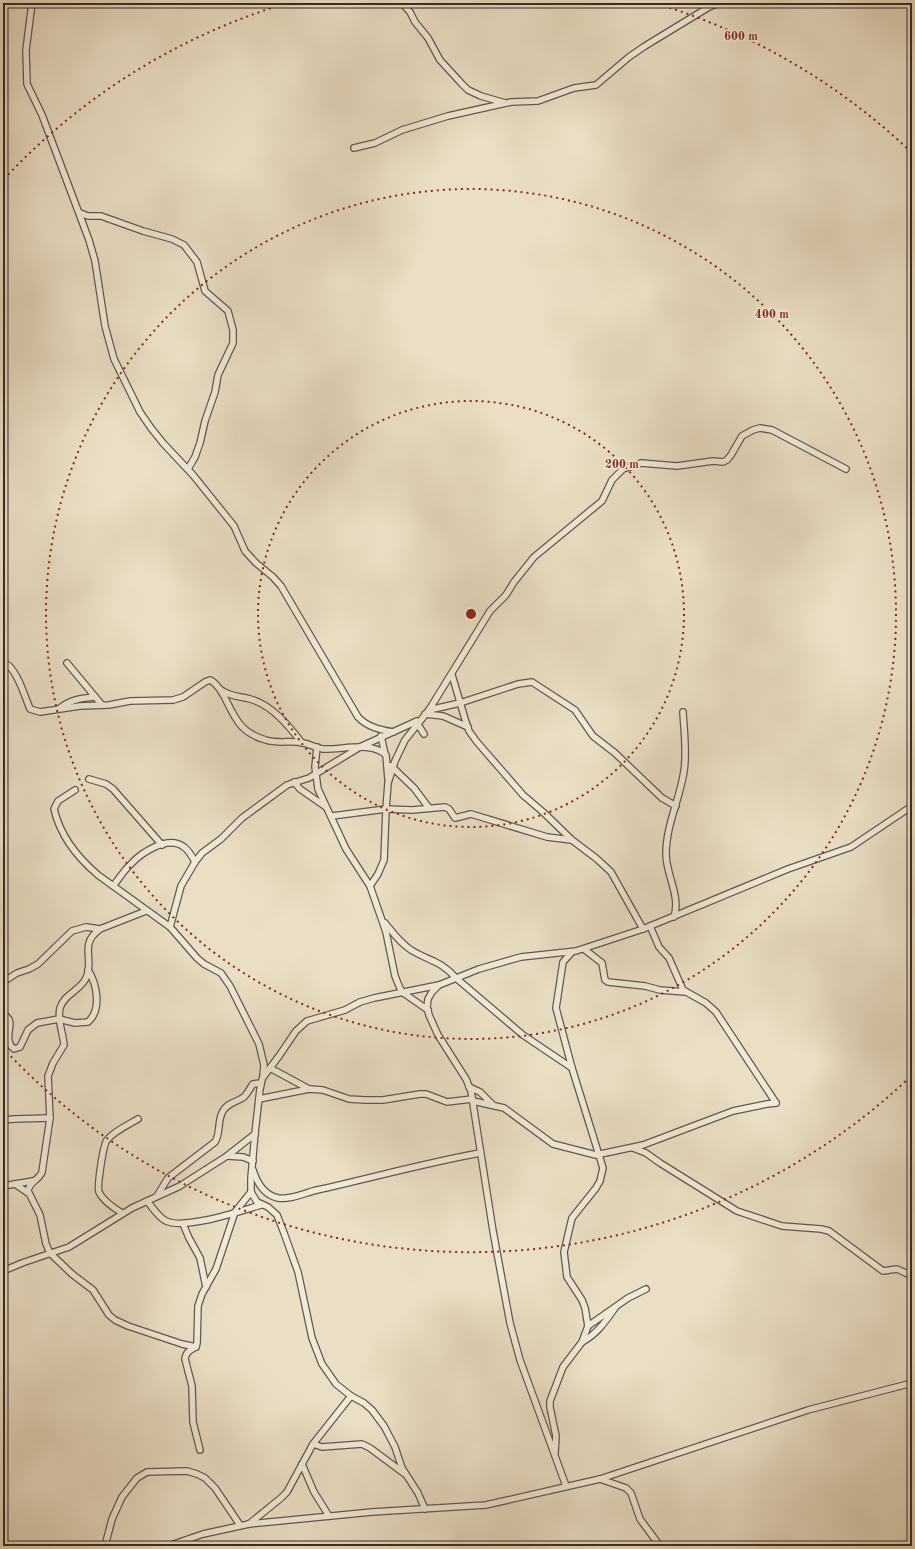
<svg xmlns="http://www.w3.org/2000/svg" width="915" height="1549" viewBox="0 0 915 1549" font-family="'Old Standard TT',serif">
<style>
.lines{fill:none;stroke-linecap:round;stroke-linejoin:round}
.minor-casing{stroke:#64574d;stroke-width:8}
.minor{stroke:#f1ead9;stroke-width:5.5}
.ring{fill:none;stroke:#8f2418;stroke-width:2;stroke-dasharray:2 4}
.centre{fill:#8f2418;stroke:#f1ead9;stroke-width:2}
.ring-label{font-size:12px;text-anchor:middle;font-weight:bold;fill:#8f2418;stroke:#f1ead9;stroke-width:4;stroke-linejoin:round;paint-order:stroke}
</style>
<rect width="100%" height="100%" fill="#eadfc5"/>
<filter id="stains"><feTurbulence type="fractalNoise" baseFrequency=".005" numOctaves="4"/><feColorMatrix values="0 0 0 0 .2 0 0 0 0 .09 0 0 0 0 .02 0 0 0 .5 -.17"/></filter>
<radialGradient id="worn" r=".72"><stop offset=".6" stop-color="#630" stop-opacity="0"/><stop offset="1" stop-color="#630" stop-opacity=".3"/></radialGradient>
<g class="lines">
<g class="minor-casing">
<g id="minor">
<path d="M 32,3 L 26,50 L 27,84 L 42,115 L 89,240 L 95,261 L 105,326 L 114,359 L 140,412 L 151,428 L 163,443 L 193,475 L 234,526 L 245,551 L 256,563 L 273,577 L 281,586 L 358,717 C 367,727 381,730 393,732"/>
<path d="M 402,3 L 410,12 L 415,22 L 428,38 L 440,60 L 462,84 L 468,90 L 481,96 L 505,103"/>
<path d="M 354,148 L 375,143 L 402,130 L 448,116 L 511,102 L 538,101 L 574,88 L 596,85 L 629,57 L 645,46 L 709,7 L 719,3"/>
<path d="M 80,213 L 88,216 L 101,216 L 143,231 L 172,239 L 184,245 L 197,262 L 205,291 L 228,311 L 233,330 L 233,343 L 218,375 L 215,392 L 205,421 L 200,443 L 195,457 L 188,469"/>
<path d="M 3,662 C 16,666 25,697 30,709 L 40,712 L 80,706 L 109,705 L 130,701 L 173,700 L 183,697 L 205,682 L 210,680 C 217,683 220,690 224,696 C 235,718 240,733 266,740 C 278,744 291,740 303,743 C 310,744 316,748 323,749 C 342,750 371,741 386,755 L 388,779"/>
<path d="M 67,663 L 102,705"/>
<path d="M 452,675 L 465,719 L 469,731 L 477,742 L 523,795 L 543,812 L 572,840 L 597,859 L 611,872 L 643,929"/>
<path d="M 221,690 C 231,697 239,696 250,699 C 272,705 289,726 302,743"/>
<path d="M 60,708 C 70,700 81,698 95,697"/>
<path d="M 429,710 L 460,703 L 518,684 L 532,682 L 575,710 L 593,736 L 615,753 L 662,798 L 676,806"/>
<path d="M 425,714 L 443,716 L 468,727"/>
<path d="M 417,723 L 424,734"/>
<path d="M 381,736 L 385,754"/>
<path d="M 317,747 L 315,767 L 318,789 L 346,849 L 370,886"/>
<path d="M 391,766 L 414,788 L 429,808"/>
<path d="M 89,779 L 106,784 L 113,789 L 162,845"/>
<path d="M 294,782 L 300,789 L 326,807"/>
<path d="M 75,790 L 58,801 L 54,809 C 60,835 78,858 98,875 L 170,927 L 197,958 L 204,964 L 221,973 L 230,986 L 259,1044 L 264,1065 L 263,1076 L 260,1089 L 255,1133 L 251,1178 L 251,1192 L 257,1202 L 268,1207 L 277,1215 L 284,1233 L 298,1272 L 312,1338 L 322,1364 L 336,1384 L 351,1396 L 364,1403 L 372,1410 L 384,1426 L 395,1447 L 402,1468 L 418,1493 L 425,1509"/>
<path d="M 332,816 L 386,809 L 412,810 L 445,807 L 449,809 L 455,818 L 471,814 L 547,837 L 571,840"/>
<path d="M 113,886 C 119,879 124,870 131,864 C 142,852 168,835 184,847 C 189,851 192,856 195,862"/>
<path d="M 146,911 L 100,929 C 78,945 95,959 86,978 C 81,990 64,994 60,1008 C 57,1021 63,1032 64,1045 L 53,1063 L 48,1076 L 50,1118 L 42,1172 C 39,1180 29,1182 28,1191 L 40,1215 L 46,1244 L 50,1253 L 72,1274 L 93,1290 L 109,1315 L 115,1320 L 128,1326 L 182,1344 L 196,1347"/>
<path d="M 674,917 C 681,896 666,875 666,854 C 666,825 680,799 684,771 C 687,752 684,731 683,712"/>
<path d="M 385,923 C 393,933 400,943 411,950 C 429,961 440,960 456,978 L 523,1035 L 572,1068"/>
<path d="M 650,926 L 659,947 L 669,958 L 683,990 L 706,1003 L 716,1012 L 776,1103"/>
<path d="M 170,927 L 181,886 L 195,862 L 202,853 L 221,839 L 242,818 L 287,785 L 309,778 L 360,747 L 417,721"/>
<path d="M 584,949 L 602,963 L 605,980 L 608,982 L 645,986 L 660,990 L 686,992"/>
<path d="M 3,982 L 17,973 L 29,969 L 38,964 L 72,931 L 86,927 L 100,929"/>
<path d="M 428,1010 L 402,992 L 399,986 L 395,976 L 386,932 L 370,886 L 378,874 L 384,860 L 386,809 L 388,783 L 395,761 L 405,740 L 429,710 L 490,611 L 506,595 L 514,582 L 534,557 L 602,501 L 612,480 L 623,469 L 641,463 L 677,466 L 713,461 L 723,462 L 727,460 L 731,455 L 742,436 L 753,430 L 760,428 L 772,430 L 846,469"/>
<path d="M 3,1014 C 19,1022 0,1037 14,1049 L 20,1047 L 28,1030 L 37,1023 L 59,1019 L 75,1023 L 88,1022 C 102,1010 97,984 88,970"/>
<path d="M 270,1068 L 309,1089"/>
<path d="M 264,1076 L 279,1056 L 296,1031 L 307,1021 L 345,1010 L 360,1002 L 374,998 L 439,985"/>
<path d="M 469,1087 L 480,1092 L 493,1105"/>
<path d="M 259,1099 L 309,1089 L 323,1090 L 349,1099 L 365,1100 L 383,1100 L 420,1094 L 426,1094 L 447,1102 L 472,1099"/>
<path d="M 473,1101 L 504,1108 L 553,1144 L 596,1155 L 643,1145 L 733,1111 L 767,1104 L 776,1103"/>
<path d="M 3,1120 L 15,1119 L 50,1118"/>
<path d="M 633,1148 L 646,1153 L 660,1163 L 737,1211 L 782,1226 L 821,1229 L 829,1231 L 883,1271 L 897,1269 L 912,1276"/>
<path d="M 227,1156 L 243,1157 L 253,1161"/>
<path d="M 253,1170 C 257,1183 264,1195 278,1198 C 291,1200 304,1193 317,1190 C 371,1178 425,1163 480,1153"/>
<path d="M 15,1184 L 28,1193"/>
<path d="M 3,1186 L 33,1181"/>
<path d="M 157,1196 L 168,1178 L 215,1142 C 221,1133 217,1120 223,1111 C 227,1103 237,1102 244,1097 C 248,1093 250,1088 253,1084 L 261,1083"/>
<path d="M 147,1201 C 153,1208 158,1217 166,1221 C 185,1230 240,1211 261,1205"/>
<path d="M 122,1213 C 114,1208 103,1201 99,1192 C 97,1187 103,1145 107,1140 C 114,1131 128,1125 138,1119"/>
<path d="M 183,1224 L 189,1238 L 200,1258 L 206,1287"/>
<path d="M 3,1271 L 22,1263 L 69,1247 L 132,1208 L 180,1186 L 194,1177 L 227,1156 L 255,1134"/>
<path d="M 588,1326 L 628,1298 L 646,1289"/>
<path d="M 582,1342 C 597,1334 605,1322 615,1308"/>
<path d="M 313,1444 L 322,1447 L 362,1444 L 370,1448 L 405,1474"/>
<path d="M 200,1450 L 193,1422 L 192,1386 L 185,1359 C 186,1352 190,1350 196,1347 L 197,1343 L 198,1306 L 202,1294 L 216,1269 L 235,1212 L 251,1192"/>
<path d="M 555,1453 L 556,1436 L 550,1407 L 550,1401 L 563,1367 L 582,1342 L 588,1326 L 585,1308 L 582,1300 L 567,1277 L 564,1252 L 572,1218 L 596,1188 L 600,1181 L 603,1168 L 572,1068 L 556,1008 L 563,962 L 572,952"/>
<path d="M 302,1464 L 314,1492 L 329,1516"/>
<path d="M 600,1479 L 626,1488 L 631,1493 L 640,1519 L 660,1546"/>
<path d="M 566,1486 L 520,1360 L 510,1323 L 493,1231 L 471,1091 L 466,1079 L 438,1035 L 429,1015 L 427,1007 L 428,999 L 432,992 L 439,985 L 479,969 L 521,957 L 576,951 L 643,929 L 788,869 L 851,847 L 912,806"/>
<path d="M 249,1524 L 281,1498 L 287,1492 L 313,1444 L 351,1396"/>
<path d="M 105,1546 L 112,1519 L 122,1497 L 137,1478 L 147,1472 L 187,1471 L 197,1474 L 205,1478 L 215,1488 L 240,1525"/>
<path d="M 168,1546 L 203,1534 L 249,1524 L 372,1512 L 486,1505 L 600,1479 L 808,1410 L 912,1383"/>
</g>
</g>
<use href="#minor" class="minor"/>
</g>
<g class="ring">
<circle cx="471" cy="614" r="213"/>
<circle cx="471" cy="614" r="425"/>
<path d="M910 1077A638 638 0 0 1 4 1049M4 179A638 638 0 0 1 284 4M658 4A638 638 0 0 1 910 151"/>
</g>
<circle cx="471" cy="614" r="6" class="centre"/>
<g class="ring-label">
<text x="741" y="40">600 m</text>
<text x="772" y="318">400 m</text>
<text x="622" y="468">200 m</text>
</g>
<rect width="915" height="1549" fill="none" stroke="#eadfc5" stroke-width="16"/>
<rect x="4" y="4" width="907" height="1541" fill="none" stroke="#372a25" stroke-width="2"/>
<rect x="8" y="8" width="899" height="1533" fill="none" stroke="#372a25"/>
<rect width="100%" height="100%" filter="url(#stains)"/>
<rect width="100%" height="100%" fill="url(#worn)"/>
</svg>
